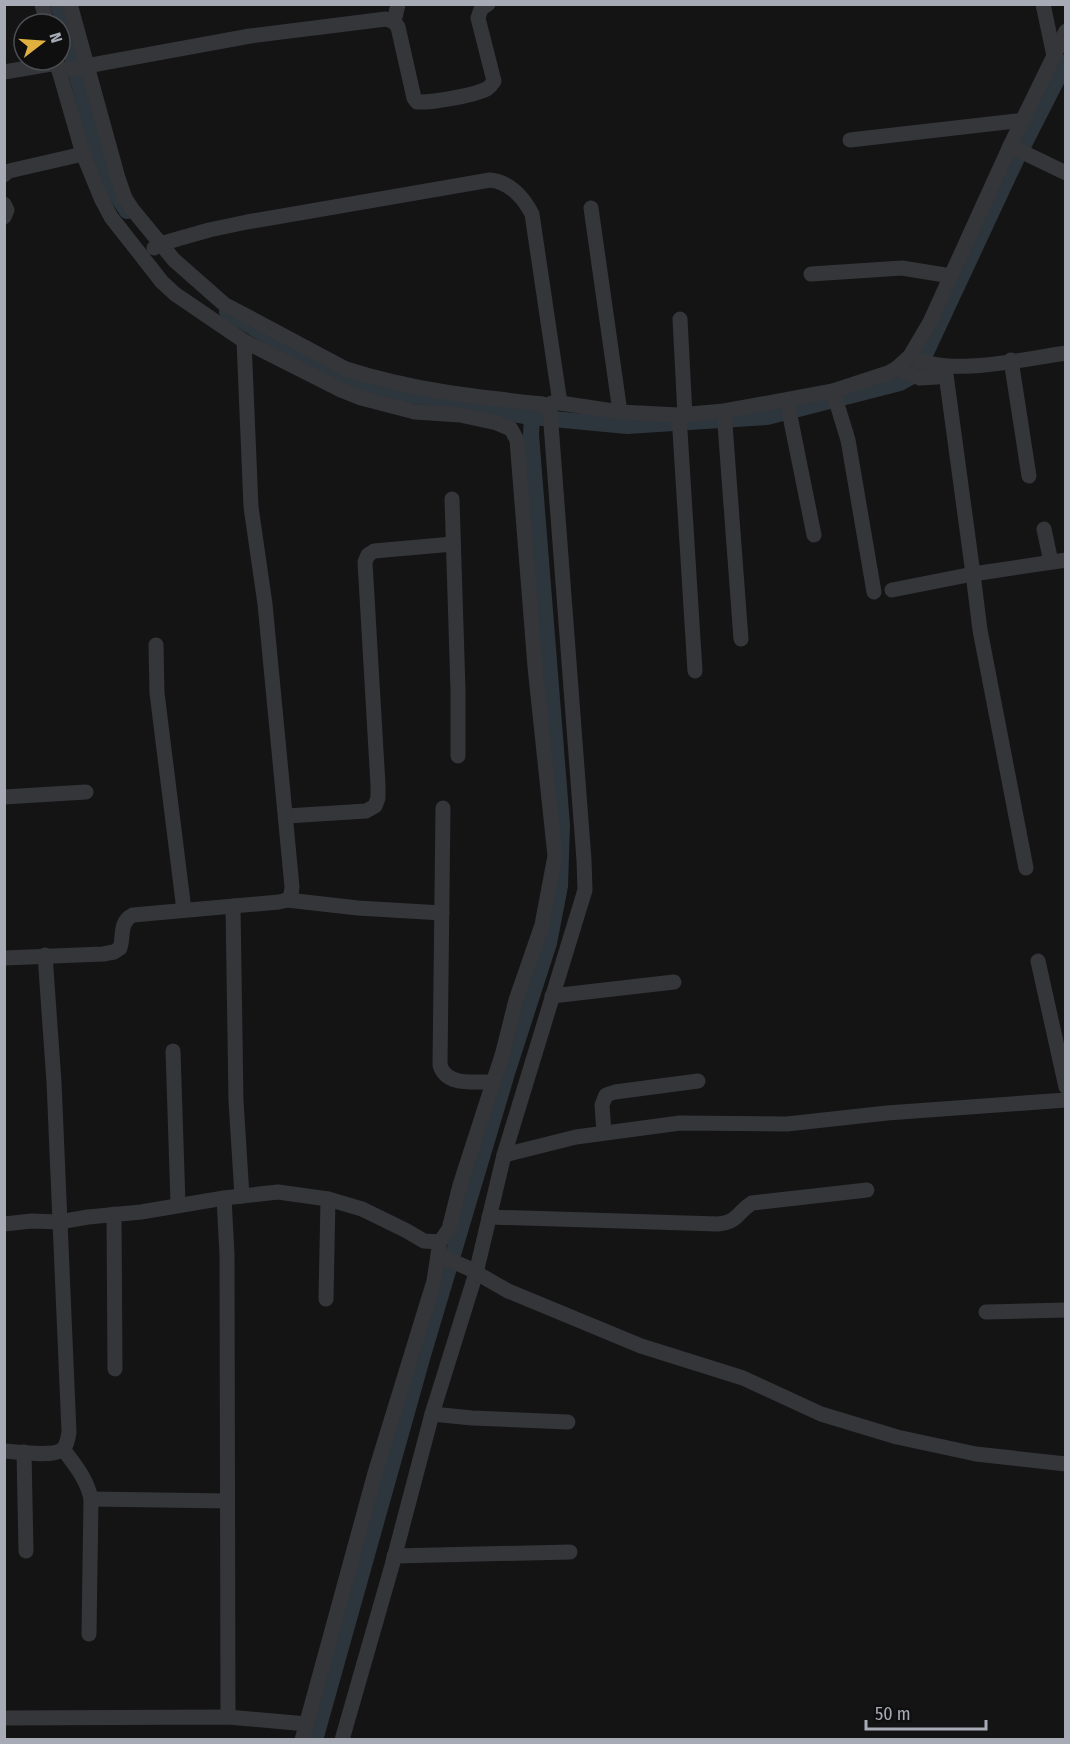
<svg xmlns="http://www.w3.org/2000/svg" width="1070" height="1744" viewBox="0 0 1070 1744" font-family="'Fira Sans Condensed',sans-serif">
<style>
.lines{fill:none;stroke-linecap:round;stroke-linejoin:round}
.canal{stroke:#2e363d;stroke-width:16}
.street{stroke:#35363a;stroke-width:15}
</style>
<rect width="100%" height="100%" fill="#141415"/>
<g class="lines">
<g class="canal">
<path d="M 58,4 L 100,164 L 111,187 L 127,211"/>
<path d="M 227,312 L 319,367 L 347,379 L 390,391 L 466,407 L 532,417 L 627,426 L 767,417 L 900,383 L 916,374 L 1016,160 L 1066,62"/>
<path d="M 315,1740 L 423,1355 L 508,1070 L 549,943 L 560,886 L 562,825 L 531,435 L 532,417"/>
</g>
<g class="street">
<path d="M 42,4 L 47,24"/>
<path d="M 70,4 L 118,178 L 125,198 L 132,209 L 174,260 L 224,304 L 346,369 C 411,390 476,397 543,404 L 550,411 L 584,860 L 585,890 L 504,1155 L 476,1273 L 432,1414 L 393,1562 L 342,1740"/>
<path d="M 1043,4 L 1054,56"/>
<path d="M 394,22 L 398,4"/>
<path d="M 59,71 L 250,36 L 386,19 L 394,22 L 398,27 L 414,98 L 417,102 C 430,103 478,95 488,88 C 491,86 492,84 494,81 L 478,18 L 481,9 L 488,4"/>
<path d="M 4,72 L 57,63"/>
<path d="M 850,140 L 1024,120"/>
<path d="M 1010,146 L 1066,173"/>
<path d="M 4,175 L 9,171 L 83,154"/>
<path d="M 4,204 L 7,210 L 4,217"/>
<path d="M 591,208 L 620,412"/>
<path d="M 154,248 L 160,244 L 209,230 L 247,222 L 490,180 C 510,182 523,197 532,214 L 560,403"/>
<path d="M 811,274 L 902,268 L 951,276"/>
<path d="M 680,319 L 685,415"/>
<path d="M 910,356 C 947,378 1023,359 1066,353"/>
<path d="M 1011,360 L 1029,476"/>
<path d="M 897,368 L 920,378 L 937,377 L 945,367"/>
<path d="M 833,391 L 848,440 L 874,592"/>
<path d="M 787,401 L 814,535"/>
<path d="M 547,406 L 552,403 L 560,403 L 620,412 L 679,415 L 724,411 L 833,391 L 888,373 L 897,368 L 910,356 L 930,322 L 1010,146 L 1066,31"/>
<path d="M 724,411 L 741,639"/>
<path d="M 679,415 L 695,671"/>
<path d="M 452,499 L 458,690 L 458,756"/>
<path d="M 1044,529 L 1051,562"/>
<path d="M 892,590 L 973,574 L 945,367"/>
<path d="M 156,645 L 157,693 L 184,910"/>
<path d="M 4,797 L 86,792"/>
<path d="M 443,808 L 440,1065 C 446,1087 475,1081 493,1082"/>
<path d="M 287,816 L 366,811 L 375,806 L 378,798 L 378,785 L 365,562 L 368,555 L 374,551 L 453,544"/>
<path d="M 1026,868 L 980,630 L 973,574 L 1066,560"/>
<path d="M 287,900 L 358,908 L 442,913"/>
<path d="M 233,906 L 236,1101 L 242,1196"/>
<path d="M 4,958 L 103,954 L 114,952 L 120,948 C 124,935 119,922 133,915 L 279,902 L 287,900 L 291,895 L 292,887 L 265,604 L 251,507 L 244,341"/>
<path d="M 1038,961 L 1066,1087"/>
<path d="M 552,996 L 674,982"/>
<path d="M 173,1051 L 178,1204"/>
<path d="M 604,1133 L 602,1105 L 606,1095 L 615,1092 L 698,1081"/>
<path d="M 504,1155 L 576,1137 L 680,1123 L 787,1124 L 887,1113 L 1066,1100"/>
<path d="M 224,1198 L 227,1254 L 228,1717"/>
<path d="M 114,1214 L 115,1369"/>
<path d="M 489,1217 L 718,1224 C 739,1222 737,1212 752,1203 L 867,1190"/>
<path d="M 4,1224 L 32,1221 L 59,1222 L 88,1217 L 141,1212 L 224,1198 L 278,1192 L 328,1199 L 362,1209 L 405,1230 L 424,1241 L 440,1242 L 449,1229 L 460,1185 L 503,1052 L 516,1000 L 542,925 L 555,856 L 535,667 L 517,440 L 511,429 L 497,423 L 460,415 L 415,412 L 361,398 L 341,390 L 244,341 L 175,294 L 162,282 L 111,217 L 101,198 L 83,154 L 56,60"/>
<path d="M 438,1255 L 468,1268 L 508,1291 L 641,1346 L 743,1378 L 821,1414 L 897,1437 L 976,1454 L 1066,1464"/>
<path d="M 326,1299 L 328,1199"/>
<path d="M 986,1312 L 1066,1310"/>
<path d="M 432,1414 L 472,1418 L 568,1422"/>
<path d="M 63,1449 C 75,1465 87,1479 91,1499 L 89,1634"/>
<path d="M 4,1451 C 18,1452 52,1457 62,1450 C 67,1446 68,1438 69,1432 L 54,1082 L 45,955"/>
<path d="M 24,1452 L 26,1551"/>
<path d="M 91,1499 L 227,1501"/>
<path d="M 394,1556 L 570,1552"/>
<path d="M 4,1718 L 228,1717 L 307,1724"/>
<path d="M 302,1740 L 375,1473 L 434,1281 L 439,1248"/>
</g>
</g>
<rect width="1070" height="1744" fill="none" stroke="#a7abb5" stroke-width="12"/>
<g transform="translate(42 42) rotate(73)"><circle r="28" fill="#0f0f10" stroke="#4c4d52" stroke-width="1.5"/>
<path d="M0-4.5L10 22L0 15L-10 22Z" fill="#e1b140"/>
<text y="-9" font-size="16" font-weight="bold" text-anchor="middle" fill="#a7abb5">N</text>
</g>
<path d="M866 1720v9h120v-9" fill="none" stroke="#a7abb5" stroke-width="3"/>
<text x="875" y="1720" font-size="18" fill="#a7abb5" stroke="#0f0f10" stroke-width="4.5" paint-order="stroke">50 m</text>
</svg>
